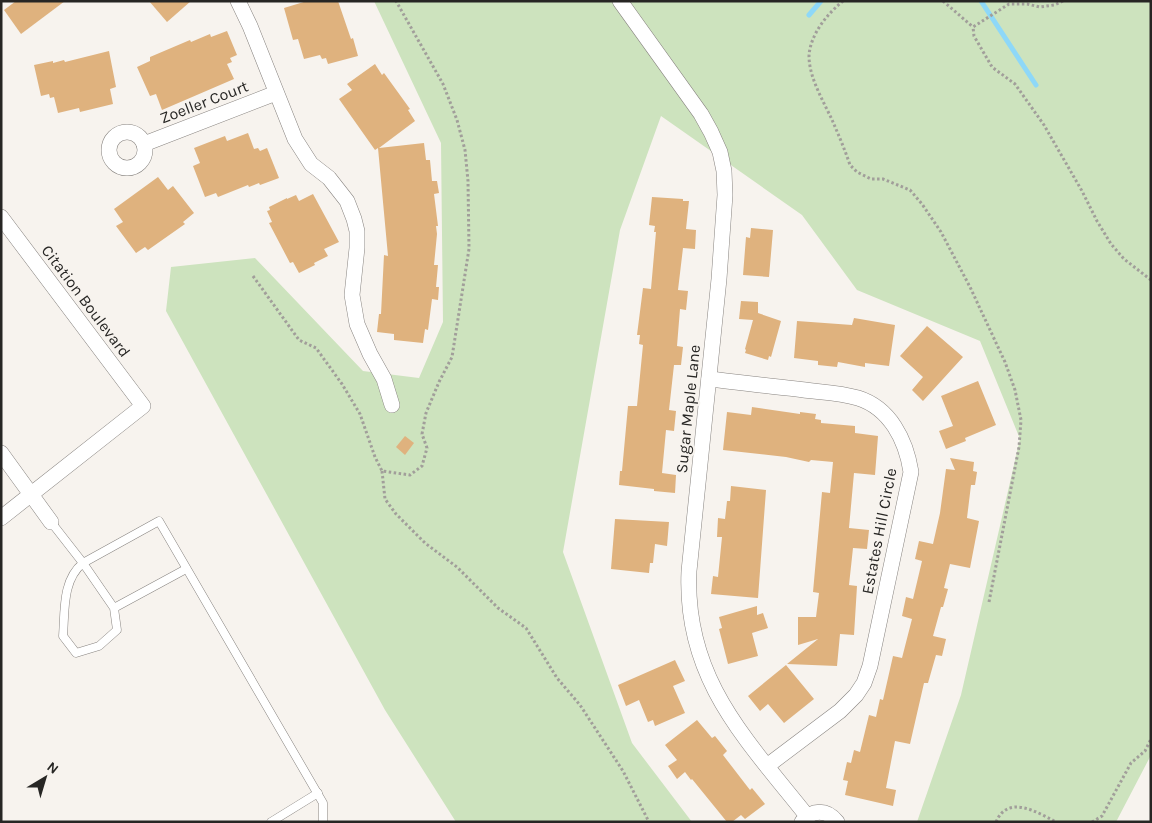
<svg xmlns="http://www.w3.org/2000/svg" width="1152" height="823" viewBox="0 0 1152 823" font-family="Karla,sans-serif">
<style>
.green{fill:#cde3be}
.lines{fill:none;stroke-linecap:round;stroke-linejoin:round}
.stream{stroke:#8ed8f8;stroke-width:5}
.building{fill:#dfb27e}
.service-casing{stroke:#888480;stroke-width:9}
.minor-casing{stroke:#888480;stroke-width:16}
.path{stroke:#a19e9a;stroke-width:3;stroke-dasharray:2.5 2.5;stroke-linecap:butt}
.service{stroke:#fff;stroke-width:8}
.minor{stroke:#fff;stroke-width:15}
.labels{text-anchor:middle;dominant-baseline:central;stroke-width:4.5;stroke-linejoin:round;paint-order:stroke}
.street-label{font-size:16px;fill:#272624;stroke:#f7f3ee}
</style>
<rect width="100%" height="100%" fill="#f7f3ee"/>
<path class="green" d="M 374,1 L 1151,1 L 1151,755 L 1116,822 L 917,822 L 961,695 L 1020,439 L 980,341 L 857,290 L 802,215 L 661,116 L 620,230 L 563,552 L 632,743 L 692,822 L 456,822 L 385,710 L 166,311 L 171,267 L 255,258 L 363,371 L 419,378 L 443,322 L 441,143 Z"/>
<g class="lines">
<g class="stream">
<path d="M 981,1 L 1036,85"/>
<path d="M 809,15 L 821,1"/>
</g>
</g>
<g class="building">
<path d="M 16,1 L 65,1 L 21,34 L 4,10 Z"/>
<path d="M 149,1 L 191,1 L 167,22 Z"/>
<path d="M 307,1 L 338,1 L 351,39 L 353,38 L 358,56 L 328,64 L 326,58 L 322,59 L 320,55 L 304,59 L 298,39 L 293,40 L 284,8 Z"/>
<path d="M 227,31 L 237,55 L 230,58 L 232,62 L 227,64 L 234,79 L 162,110 L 156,94 L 150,96 L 137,67 L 150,61 L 150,57 L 190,40 L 191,42 L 210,34 L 211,37 Z"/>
<path d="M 109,51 L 116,87 L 110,89 L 113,104 L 80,112 L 79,108 L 58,113 L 54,97 L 50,98 L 49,94 L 41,96 L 34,65 L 53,61 L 53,63 L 64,60 L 65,62 Z"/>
<path d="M 375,64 L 382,75 L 384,73 L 410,109 L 408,110 L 415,121 L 379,148 L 424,143 L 426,160 L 430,160 L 432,181 L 437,181 L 439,193 L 434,194 L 438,226 L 436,226 L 437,234 L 434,265 L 438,265 L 436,287 L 439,287 L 438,300 L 432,299 L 428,330 L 425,329 L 423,343 L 394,340 L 394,334 L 377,332 L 379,314 L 381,314 L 384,255 L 388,256 L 378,148 L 375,150 L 339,99 L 352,90 L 347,84 Z"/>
<path d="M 248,133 L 254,149 L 258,148 L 260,151 L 267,148 L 279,178 L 260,185 L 259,183 L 249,187 L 248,185 L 218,197 L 216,193 L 205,197 L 193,166 L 200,163 L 194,148 L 225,136 L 227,141 Z"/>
<path d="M 158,177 L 168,190 L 173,186 L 194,213 L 183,222 L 185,224 L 148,250 L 145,247 L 136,253 L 116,226 L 123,222 L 114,209 Z"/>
<path d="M 313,194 L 339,242 L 324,249 L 328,256 L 314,263 L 315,265 L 299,273 L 293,262 L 290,263 L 269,223 L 272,222 L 267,211 L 270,210 L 269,207 L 287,198 L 287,199 L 296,195 L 299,201 Z"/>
<path d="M 652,197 L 683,199 L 683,201 L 689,201 L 686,229 L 696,230 L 695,249 L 683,248 L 678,290 L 688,291 L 686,310 L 680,309 L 677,346 L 683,347 L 681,365 L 674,365 L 669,410 L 676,411 L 674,431 L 666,430 L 662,473 L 676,475 L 675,493 L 654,491 L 654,489 L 619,485 L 620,471 L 622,471 L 628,406 L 637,406 L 643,345 L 639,344 L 640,335 L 637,335 L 643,288 L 651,289 L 656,232 L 654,232 L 655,226 L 649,225 Z"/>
<path d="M 751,228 L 773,230 L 769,277 L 743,275 L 746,237 L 750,238 Z"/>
<path d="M 741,301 L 758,302 L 758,313 L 781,321 L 771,357 L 769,356 L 768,360 L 745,353 L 746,350 L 745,349 L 753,320 L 739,319 Z"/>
<path d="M 854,318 L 895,325 L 889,366 L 865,363 L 865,367 L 838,362 L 837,367 L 818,365 L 818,361 L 794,358 L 797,321 L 852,325 Z"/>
<path d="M 927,326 L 963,357 L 923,401 L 912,390 L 923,377 L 900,356 Z"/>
<path d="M 978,381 L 996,425 L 965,438 L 966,441 L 946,449 L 939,431 L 953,426 L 941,396 Z"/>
<path d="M 752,407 L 800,414 L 800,412 L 816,414 L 815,419 L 821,420 L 821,423 L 855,426 L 855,433 L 878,436 L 875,475 L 854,473 L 849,528 L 869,530 L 867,549 L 853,548 L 849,585 L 857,586 L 854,635 L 840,634 L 837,666 L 787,664 L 818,639 L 798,645 L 798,617 L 816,617 L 819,593 L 813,592 L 822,492 L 830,493 L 833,462 L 811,460 L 809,462 L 786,457 L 723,450 L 727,412 L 751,415 Z"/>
<path d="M 405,436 L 414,443 L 405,455 L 396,447 Z"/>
<path d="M 950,458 L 974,462 L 973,471 L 977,472 L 975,485 L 971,485 L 967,518 L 979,521 L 970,568 L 950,564 L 944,588 L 948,589 L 943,607 L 941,607 L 933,636 L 946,639 L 942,656 L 936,655 L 928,683 L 924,683 L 910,744 L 895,741 L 886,788 L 896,790 L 893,806 L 845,795 L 848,781 L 843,780 L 847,762 L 851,763 L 854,750 L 860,752 L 869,715 L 876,717 L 880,699 L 883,700 L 893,656 L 902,658 L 912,619 L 902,616 L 906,597 L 913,599 L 922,561 L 915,559 L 919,541 L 933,544 L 940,513 L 946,469 L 955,470 Z"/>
<path d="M 731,486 L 766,490 L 758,598 L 711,594 L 713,576 L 718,577 L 722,537 L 717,537 L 718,518 L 725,519 L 727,501 L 730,501 Z"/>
<path d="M 615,519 L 669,522 L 667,546 L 655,544 L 653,563 L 650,563 L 649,573 L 611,569 Z"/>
<path d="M 757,606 L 757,615 L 763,613 L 768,628 L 752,633 L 758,656 L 728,664 L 719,629 L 722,628 L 719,617 Z"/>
<path d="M 675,660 L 685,681 L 673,686 L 685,713 L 655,726 L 653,720 L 648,722 L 639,700 L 626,706 L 618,685 Z"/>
<path d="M 786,665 L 814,699 L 784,723 L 768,704 L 760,711 L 748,696 Z"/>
<path d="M 697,720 L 712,738 L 715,736 L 727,751 L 723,755 L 750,790 L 752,788 L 765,804 L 745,819 L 741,815 L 732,822 L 727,822 L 692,779 L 691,780 L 685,772 L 677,779 L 668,766 L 677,760 L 665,745 Z"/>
</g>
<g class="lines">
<g class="service-casing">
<g id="service">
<path d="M 51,522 L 83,563 L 159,521 L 323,803 L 323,822"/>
<path d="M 114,608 L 117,630 L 99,646 L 76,653 L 63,636 C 65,611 62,580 83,563 L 114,608 L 186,569"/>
<path d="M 271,822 L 318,793"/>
</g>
</g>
<g class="minor-casing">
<g id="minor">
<path d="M 238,1 L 250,26 L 295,139 L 311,164 L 329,178 L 347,201 L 354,219 L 357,231 L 357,248 L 352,295 L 357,324 L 370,354 L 384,379 L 392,405"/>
<path d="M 620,1 L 701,114 L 711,132 L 720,152 L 724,171 L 725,195 L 719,279 L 689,571 C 684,678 745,738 807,816"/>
<circle cx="127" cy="150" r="18"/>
<path d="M 144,144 L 276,93"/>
<path d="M 1,217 L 143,406 L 1,518"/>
<path d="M 709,379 C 738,382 767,386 797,389 C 816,392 838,392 858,398 C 890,408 906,440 911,472 L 870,666 L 864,683 L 856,695 L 840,711 L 767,766"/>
<path d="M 1,453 L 51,522"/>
<path d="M 802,822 C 812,809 827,809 837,822"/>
</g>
</g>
<g class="path">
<path d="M 843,1 C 827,14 810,35 809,56 C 809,78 824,102 833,122 C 839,136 845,150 850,165 L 857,172 L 871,179 L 883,179 L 910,190 L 922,204 L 941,232 L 970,287 L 1005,362 L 1015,390 L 1021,420 L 1019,447 L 989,602"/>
<path d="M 943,1 L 973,27"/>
<path d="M 1063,1 L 1054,5 L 1040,7 L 1027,4 L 1009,4 L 973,27 L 974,36 L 992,67 L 1015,84 L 1044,125 L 1082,191 L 1097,221 L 1111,244 L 1124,259 L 1151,280"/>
<path d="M 253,276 L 299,340 L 316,348 L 342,384 L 360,414 L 375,457 L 382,471 L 410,475 L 422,466 L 427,448 L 422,434 L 426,413 L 439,382 L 452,357 L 469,249 L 468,181 L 465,150 L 457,120 L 443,84 L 396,1"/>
<path d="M 382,471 L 385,499 L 396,514 L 425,543 L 457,567 L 498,608 L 526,628 L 557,678 L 580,705 L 623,771 L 649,822"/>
<path d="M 996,822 C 1008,794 1037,812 1056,822"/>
<path d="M 1092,822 L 1102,816 L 1131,763 L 1145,751 L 1151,739"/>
</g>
<use href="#service" class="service"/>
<use href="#minor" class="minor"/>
</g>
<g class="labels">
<g class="street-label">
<text transform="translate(204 102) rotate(-21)">Zoeller Court</text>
<text transform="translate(86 301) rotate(53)">Citation Boulevard</text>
<text transform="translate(688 409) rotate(-84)">Sugar Maple Lane</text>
<text transform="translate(879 531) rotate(-79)">Estates Hill Circle</text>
</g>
</g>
<rect width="1152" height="823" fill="none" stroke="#272624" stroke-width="5"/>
<g transform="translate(45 778) rotate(38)" stroke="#f7f3ee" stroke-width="4" paint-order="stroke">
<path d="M0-4L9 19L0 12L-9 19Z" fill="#272624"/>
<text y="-8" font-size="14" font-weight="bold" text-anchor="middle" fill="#272624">N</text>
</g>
</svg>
